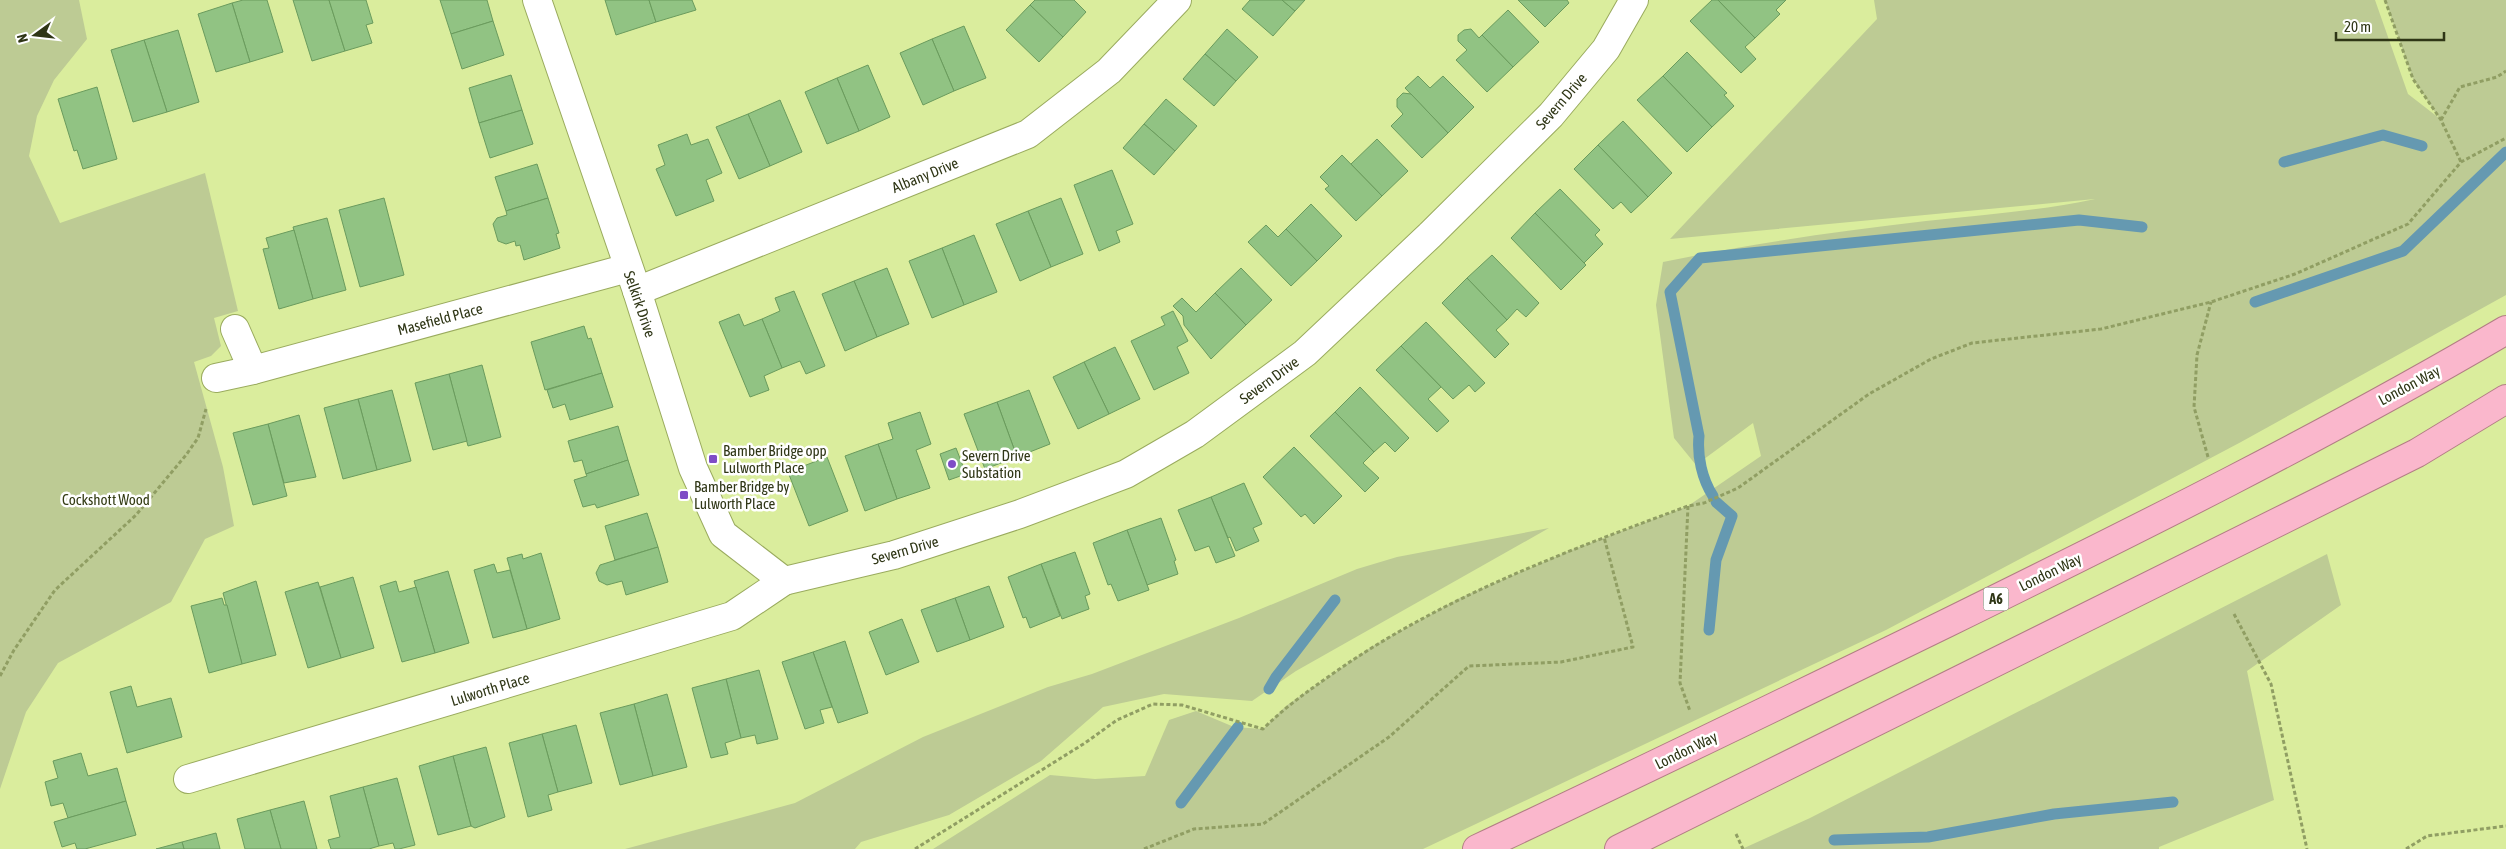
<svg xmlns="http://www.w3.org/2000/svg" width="2506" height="849" viewBox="0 0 2506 849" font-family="'Asap Condensed',sans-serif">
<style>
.green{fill:#bdcb94}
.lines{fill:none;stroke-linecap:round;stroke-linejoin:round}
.stream{stroke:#6599b1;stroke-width:11}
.building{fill:#91c383;stroke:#6a9b5d}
.minor-casing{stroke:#9aab5e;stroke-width:30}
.trunk-casing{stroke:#b27e84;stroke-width:30}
.path{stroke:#909e63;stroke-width:3;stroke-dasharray:4 2.5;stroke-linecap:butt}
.minor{stroke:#fff;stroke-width:28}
.trunk{stroke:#fab7cc;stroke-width:28}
.poi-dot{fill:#7f4dc6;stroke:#fff;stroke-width:2}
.labels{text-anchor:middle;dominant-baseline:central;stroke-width:5;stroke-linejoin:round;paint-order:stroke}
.shield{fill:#fff;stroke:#6d725c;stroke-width:1}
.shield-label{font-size:14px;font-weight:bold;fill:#2f3616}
.street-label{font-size:15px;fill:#2f3616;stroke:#fff}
.poi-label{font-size:15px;fill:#2f3616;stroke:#fff;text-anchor:start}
.park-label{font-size:15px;fill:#343c14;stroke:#fff}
</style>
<rect width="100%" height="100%" fill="#daed9d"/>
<g class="green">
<path d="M 0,0 L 79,0 L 87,39 L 54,80 L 37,116 L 29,156 L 60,223 L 205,173 L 238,311 L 214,318 L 221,346 L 211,356 L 194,362 L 223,467 L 234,526 L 205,539 L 171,602 L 58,663 L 26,712 L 0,789 Z"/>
<path d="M 1874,0 L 2375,0 L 2408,94 L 2439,118 L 2413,79 L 2385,0 L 2506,0 L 2506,295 L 2241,442 L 1886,630 L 1423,849 L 933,849 L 1050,775 L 1095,779 L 1145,776 L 1169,720 L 1196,711 L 1234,727 L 1263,729 L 1286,706 L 1373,646 L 1460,598 L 1569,551 L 1688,506 L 1761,456 L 1753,423 L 1696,465 L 1674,438 L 1656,305 L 1663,262 C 1750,244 1838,231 1926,221 C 1982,215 2039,211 2095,199 L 1670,239 L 1877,19 Z"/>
<path d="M 1549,528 L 1296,671 L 1252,701 L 1164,694 L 1103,707 L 1041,761 L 949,815 L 861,842 L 855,849 L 625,849 L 795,803 L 923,737 L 1048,687 L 1092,674 L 1239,618 L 1357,569 L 1397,557 Z"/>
<path d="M 2327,554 L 2341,605 L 2247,671 L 2274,800 L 2159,847 L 2159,849 L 1742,849 L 1810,818 Z"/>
</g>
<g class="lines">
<g class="stream">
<path d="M 2284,162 L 2383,135 L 2422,146"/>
<path d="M 2255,302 L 2403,251 L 2506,152"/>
<path d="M 1713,496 C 1702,479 1697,456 1699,436 L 1670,292 L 1700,258 L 2079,220 L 2142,227"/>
<path d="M 1709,630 L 1716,560 L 1732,516 L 1716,502"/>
<path d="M 1269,689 L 1276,677 L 1335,600"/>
<path d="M 1181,803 L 1238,727"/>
<path d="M 1834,840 L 1928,837 L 2054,814 L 2173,802"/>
</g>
</g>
<g class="building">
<path d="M 243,0 L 267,0 L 283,52 L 250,62 L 232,3 Z"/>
<path d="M 293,0 L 329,0 L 345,51 L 312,61 Z"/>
<path d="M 329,0 L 366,0 L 373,23 L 366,25 L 372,43 L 345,51 Z"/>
<path d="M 440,0 L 487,0 L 493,21 L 451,34 Z"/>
<path d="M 605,0 L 649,0 L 656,22 L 616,35 Z"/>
<path d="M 649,0 L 692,0 L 696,10 L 656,22 Z"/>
<path d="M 1035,0 L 1074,0 L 1086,12 L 1063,37 L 1030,5 Z"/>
<path d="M 1250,0 L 1282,0 L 1295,11 L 1273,36 L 1242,9 Z"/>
<path d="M 1282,0 L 1305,0 L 1295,11 Z"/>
<path d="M 1518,0 L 1567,0 L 1569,3 L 1545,27 Z"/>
<path d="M 1712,0 L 1718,0 L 1755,38 L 1745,47 L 1756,59 L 1741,73 L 1690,21 Z"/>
<path d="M 1718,0 L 1786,0 L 1776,10 L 1780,14 L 1755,38 Z"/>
<path d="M 232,3 L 250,62 L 216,72 L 198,14 Z"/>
<path d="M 1030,5 L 1063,37 L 1039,62 L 1006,30 Z"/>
<path d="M 1508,10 L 1539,42 L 1513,67 L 1482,35 Z"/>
<path d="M 493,21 L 504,55 L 462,69 L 451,34 Z"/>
<path d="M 964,26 L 986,78 L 954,91 L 932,39 Z"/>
<path d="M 1227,29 L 1258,57 L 1236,81 L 1205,54 Z"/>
<path d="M 1471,29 L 1479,38 L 1482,35 L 1513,67 L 1487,92 L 1456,60 L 1467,50 L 1458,41 L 1458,35 L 1464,30 Z"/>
<path d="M 178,30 L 199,102 L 167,112 L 144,40 Z"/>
<path d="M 932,39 L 954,91 L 923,105 L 900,53 Z"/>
<path d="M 144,40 L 167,112 L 133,122 L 111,50 Z"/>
<path d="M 1687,52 L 1727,93 L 1724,95 L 1734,106 L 1712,127 L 1663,76 Z"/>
<path d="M 1205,54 L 1236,81 L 1214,106 L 1183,79 Z"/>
<path d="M 868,65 L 890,117 L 859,131 L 837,78 Z"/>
<path d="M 511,75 L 522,110 L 479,123 L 469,88 Z"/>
<path d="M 1418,76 L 1430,88 L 1443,76 L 1474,107 L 1448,133 L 1405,88 Z"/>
<path d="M 1663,76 L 1712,127 L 1687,152 L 1637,100 Z"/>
<path d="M 837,78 L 859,131 L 827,144 L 805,92 Z"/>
<path d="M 97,87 L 117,159 L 83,169 L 77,150 L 74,151 L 58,99 Z"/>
<path d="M 1403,93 L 1411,94 L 1448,133 L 1422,158 L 1391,126 L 1403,114 L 1397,107 L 1397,99 Z"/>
<path d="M 1166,99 L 1197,126 L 1175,151 L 1144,124 Z"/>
<path d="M 780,100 L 802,152 L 770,166 L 748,114 Z"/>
<path d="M 522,110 L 533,144 L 490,158 L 479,123 Z"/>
<path d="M 748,114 L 770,166 L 739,179 L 716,127 Z"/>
<path d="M 1623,121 L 1672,173 L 1648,197 L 1598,145 Z"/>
<path d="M 1144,124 L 1175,151 L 1154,175 L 1123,148 Z"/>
<path d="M 687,134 L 691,145 L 708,139 L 722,173 L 706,180 L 714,201 L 676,216 L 656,169 L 665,165 L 658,145 Z"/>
<path d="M 1377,139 L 1408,171 L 1382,196 L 1351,164 Z"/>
<path d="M 1598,145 L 1648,197 L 1631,213 L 1621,202 L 1613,209 L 1574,169 Z"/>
<path d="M 1342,155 L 1382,196 L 1356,221 L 1325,189 L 1329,186 L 1320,177 Z"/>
<path d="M 537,164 L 548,198 L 506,211 L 495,177 Z"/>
<path d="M 1112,170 L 1133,224 L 1116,231 L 1120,242 L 1099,251 L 1074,185 Z"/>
<path d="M 1560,189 L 1600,230 L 1595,235 L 1603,244 L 1584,263 L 1535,213 Z"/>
<path d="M 384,198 L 404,275 L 360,287 L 339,210 Z"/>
<path d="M 548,198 L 559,233 L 556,234 L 560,248 L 524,260 L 520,245 L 516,246 L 515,241 L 506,244 L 498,241 L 493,224 L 497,218 L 507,215 L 506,211 Z"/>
<path d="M 1061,198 L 1083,254 L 1051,267 L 1028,211 Z"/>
<path d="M 1311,204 L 1342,236 L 1317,261 L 1286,229 Z"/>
<path d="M 1028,211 L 1051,267 L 1020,281 L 996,224 Z"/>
<path d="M 1535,213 L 1586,265 L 1561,290 L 1511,238 Z"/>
<path d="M 327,218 L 346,290 L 313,299 L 293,227 Z"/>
<path d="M 1266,225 L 1278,237 L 1286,229 L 1317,261 L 1291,286 L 1248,242 Z"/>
<path d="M 294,230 L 313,299 L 279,309 L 263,249 L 269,248 L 266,238 Z"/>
<path d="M 974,235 L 997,292 L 964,305 L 942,248 Z"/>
<path d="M 942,248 L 964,305 L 932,318 L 909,261 Z"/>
<path d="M 1492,255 L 1539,303 L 1526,317 L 1517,309 L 1507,320 L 1467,278 Z"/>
<path d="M 887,268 L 909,324 L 877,337 L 854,281 Z"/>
<path d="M 1241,268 L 1272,300 L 1246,325 L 1215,293 Z"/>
<path d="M 1467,278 L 1507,320 L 1496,330 L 1509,344 L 1495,358 L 1442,303 Z"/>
<path d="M 854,281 L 877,337 L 845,351 L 822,294 Z"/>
<path d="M 794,291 L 825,366 L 806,374 L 800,361 L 782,368 L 762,319 L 780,311 L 775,298 Z"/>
<path d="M 1215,293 L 1246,325 L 1211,359 L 1184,325 L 1183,316 L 1173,306 L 1182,298 L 1196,312 Z"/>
<path d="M 1173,311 L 1188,341 L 1177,347 L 1189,373 L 1154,390 L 1131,341 L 1165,325 L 1161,317 Z"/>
<path d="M 739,314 L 744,326 L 762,319 L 782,368 L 764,376 L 769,390 L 750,397 L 719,322 Z"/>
<path d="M 1426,322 L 1485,383 L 1475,392 L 1469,385 L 1453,399 L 1401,346 Z"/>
<path d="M 584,326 L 588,339 L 591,338 L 602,373 L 545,390 L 531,342 Z"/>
<path d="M 1401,346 L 1441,387 L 1428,399 L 1449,421 L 1437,432 L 1376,370 Z"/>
<path d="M 1115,347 L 1140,399 L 1109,414 L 1084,362 Z"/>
<path d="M 1084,362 L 1109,414 L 1078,429 L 1053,377 Z"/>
<path d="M 482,365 L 501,437 L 468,446 L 449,374 Z"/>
<path d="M 602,373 L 613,407 L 570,420 L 565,404 L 553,408 L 547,390 Z"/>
<path d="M 449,374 L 467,441 L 433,450 L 415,383 Z"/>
<path d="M 1360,387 L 1409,438 L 1395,452 L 1385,442 L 1374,452 L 1335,412 Z"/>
<path d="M 392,390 L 411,461 L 377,470 L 358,399 Z"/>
<path d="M 1029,390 L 1050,444 L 1017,457 L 997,402 Z"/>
<path d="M 358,399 L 377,470 L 343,479 L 324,408 Z"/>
<path d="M 997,402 L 1017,457 L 985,469 L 964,414 Z"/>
<path d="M 920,412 L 931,444 L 916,450 L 930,488 L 897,499 L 878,444 L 893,439 L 888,423 Z"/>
<path d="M 1335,412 L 1374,452 L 1363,463 L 1379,478 L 1365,492 L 1310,436 Z"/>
<path d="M 299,415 L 316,477 L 284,483 L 268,424 Z"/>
<path d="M 268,424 L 287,496 L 253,505 L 233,433 Z"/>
<path d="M 618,426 L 628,460 L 586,474 L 582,460 L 574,462 L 568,441 Z"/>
<path d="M 878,444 L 897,499 L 865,511 L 845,456 Z"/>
<path d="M 1294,447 L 1342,496 L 1314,524 L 1305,514 L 1301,517 L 1263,477 Z"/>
<path d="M 956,448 L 966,474 L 949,480 L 940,454 Z"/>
<path d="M 827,457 L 848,511 L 809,526 L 788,472 Z"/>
<path d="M 628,460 L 639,495 L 597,508 L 595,504 L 583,507 L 574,480 L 587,476 L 586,474 Z"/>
<path d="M 1244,483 L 1262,524 L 1253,528 L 1259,541 L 1236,551 L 1230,537 L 1228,538 L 1211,497 Z"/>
<path d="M 1211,497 L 1235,556 L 1216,563 L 1209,546 L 1195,551 L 1178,510 Z"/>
<path d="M 647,513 L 658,547 L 615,560 L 605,526 Z"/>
<path d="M 1161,518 L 1176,560 L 1174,561 L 1178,574 L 1147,585 L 1127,530 Z"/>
<path d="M 1127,530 L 1149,590 L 1118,601 L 1111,584 L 1108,585 L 1093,543 Z"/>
<path d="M 658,547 L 668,582 L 626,595 L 622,581 L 607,585 L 599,581 L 596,573 L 600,565 Z"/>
<path d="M 1075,552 L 1090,594 L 1085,596 L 1089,609 L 1062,619 L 1041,564 Z"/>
<path d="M 541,553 L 560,619 L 527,629 L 507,558 L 522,554 L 523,559 Z"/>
<path d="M 494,564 L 497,573 L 510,570 L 527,629 L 493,638 L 474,570 Z"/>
<path d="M 1041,564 L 1060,616 L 1030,628 L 1026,617 L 1023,618 L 1008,577 Z"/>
<path d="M 448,571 L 469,643 L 435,653 L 414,581 Z"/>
<path d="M 353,577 L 374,648 L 341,658 L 320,587 Z"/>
<path d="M 256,581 L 276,655 L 242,664 L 223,593 Z"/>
<path d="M 396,581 L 399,592 L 416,587 L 435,653 L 402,662 L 380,586 Z"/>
<path d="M 318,582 L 341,658 L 308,668 L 285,592 Z"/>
<path d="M 989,586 L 1004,627 L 970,640 L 955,598 Z"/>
<path d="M 222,598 L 224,605 L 227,605 L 242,664 L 209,673 L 191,606 Z"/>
<path d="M 955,598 L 970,640 L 937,652 L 921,610 Z"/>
<path d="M 902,619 L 919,662 L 886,675 L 869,632 Z"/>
<path d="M 845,641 L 868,713 L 838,723 L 813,652 Z"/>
<path d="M 813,652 L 832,707 L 820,710 L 824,723 L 805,729 L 782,662 Z"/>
<path d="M 759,670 L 778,739 L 757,744 L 755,735 L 741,738 L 726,679 Z"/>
<path d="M 726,679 L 741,738 L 725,743 L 728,754 L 711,758 L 692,688 Z"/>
<path d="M 131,686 L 137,707 L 171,698 L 182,737 L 127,753 L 110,692 Z"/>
<path d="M 667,694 L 687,767 L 653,776 L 634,704 Z"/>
<path d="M 634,704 L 653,776 L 620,785 L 600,713 Z"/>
<path d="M 576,725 L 592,783 L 558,792 L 542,734 Z"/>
<path d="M 542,734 L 558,792 L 548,795 L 552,810 L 528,817 L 509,743 Z"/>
<path d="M 486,747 L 505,817 L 475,828 L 471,826 L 453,756 Z"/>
<path d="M 81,753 L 88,776 L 117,768 L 126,801 L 68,818 L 63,803 L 51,806 L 45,782 L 58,778 L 53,761 Z"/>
<path d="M 453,756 L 471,826 L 438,835 L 419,766 Z"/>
<path d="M 397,778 L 415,845 L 399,849 L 395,849 L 393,843 L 379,846 L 363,787 Z"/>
<path d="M 363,787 L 379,846 L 369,849 L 331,849 L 328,840 L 340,837 L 330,796 Z"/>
<path d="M 126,801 L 136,835 L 85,849 L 77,849 L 75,843 L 62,847 L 54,822 Z"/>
<path d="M 304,801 L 317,849 L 281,849 L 270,810 Z"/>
<path d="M 270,810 L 281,849 L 245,849 L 237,819 Z"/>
<path d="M 216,833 L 220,849 L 184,849 L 182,842 Z"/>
<path d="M 182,842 L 184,849 L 156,849 Z"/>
</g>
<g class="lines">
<g class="minor-casing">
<g id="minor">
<path d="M 537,0 L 637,291 L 693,468 L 723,534 L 784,581"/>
<path d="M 637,291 L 1028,134 L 1109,71 L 1177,0"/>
<path d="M 235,329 L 253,370"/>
<path d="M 216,378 L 253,370 L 628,268"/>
<path d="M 188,779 L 732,616 L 784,581 L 894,555 L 1020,514 L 1126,474 L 1195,434 L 1305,353 L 1430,235 L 1551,115 L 1606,49 L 1634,0"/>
</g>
</g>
<g class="trunk-casing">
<g id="trunk">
<path d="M 1477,849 C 1635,775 1791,699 1947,623 C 2136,530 2324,437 2506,330"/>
<path d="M 1619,849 L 2417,453 L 2506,399"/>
</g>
</g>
<g class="path">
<path d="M 2385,0 L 2413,79 L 2441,120 L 2461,162"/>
<path d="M 2441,120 L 2460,87 L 2497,77 L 2506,71"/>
<path d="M 2208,457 L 2194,407 L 2197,355 L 2211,302"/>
<path d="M 1688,506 L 1680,683 L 1690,711"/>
<path d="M 2234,614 L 2271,684 L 2307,849"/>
<path d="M 0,676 L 14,650 L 55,590 L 136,515 L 186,455 L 198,438 L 206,409"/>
<path d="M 1736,834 L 1743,849"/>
<path d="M 915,849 L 1085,743 L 1117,720 L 1153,704 L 1182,705 L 1263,729 C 1286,706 1311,689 1338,670 C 1445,596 1567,551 1688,506 L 1704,503 L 1738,488 L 1869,394 L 1931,359 L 1972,343 L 2101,329 L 2211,302 L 2295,274 L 2408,224 L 2461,162 L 2506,138"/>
<path d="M 1144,849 L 1194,829 L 1263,824 L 1389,737 L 1469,666 L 1561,662 L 1633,647 L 1604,537"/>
<path d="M 2406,849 L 2427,836 L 2506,826"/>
</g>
<use href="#minor" class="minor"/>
<use href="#trunk" class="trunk"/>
</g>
<g class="poi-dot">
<rect x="708" y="454" width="10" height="10" rx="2.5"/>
<circle cx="952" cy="464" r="5"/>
<rect x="679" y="490" width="10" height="10" rx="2.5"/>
</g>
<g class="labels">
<rect class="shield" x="1983.5" y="587.5" width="25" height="23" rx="4"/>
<g class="shield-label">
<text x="1996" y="599">A6</text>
</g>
<g class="street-label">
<text transform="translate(1561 101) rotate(-49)">Severn Drive</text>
<text transform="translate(925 175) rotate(-22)">Albany Drive</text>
<text transform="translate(640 304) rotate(71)">Selkirk Drive</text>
<text transform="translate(440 319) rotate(-15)">Masefield Place</text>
<text transform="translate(1269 380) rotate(-36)">Severn Drive</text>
<text transform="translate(2409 385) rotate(-28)">London Way</text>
<text transform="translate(905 550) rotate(-16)">Severn Drive</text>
<text transform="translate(2050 572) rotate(-26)">London Way</text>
<text transform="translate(490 689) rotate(-17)">Lulworth Place</text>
<text transform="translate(1686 750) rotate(-26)">London Way</text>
</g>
<g class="poi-label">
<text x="723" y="450">Bamber Bridge opp<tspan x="723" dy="17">Lulworth Place</tspan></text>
<text x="962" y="455">Severn Drive<tspan x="962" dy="17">Substation</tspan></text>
<text x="694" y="486">Bamber Bridge by<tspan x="694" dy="17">Lulworth Place</tspan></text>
</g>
<g class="park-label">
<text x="106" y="499">Cockshott Wood</text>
</g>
</g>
<g transform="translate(35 35) rotate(255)" stroke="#ffffff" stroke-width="4" paint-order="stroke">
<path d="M0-4L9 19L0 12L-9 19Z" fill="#2f3616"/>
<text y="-8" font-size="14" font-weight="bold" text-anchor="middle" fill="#2f3616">N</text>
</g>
<path d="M2336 32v8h108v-8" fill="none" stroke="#2f3616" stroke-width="2.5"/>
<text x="2344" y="32" font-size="15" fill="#2f3616" stroke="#ffffff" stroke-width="4" paint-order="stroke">20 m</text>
</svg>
